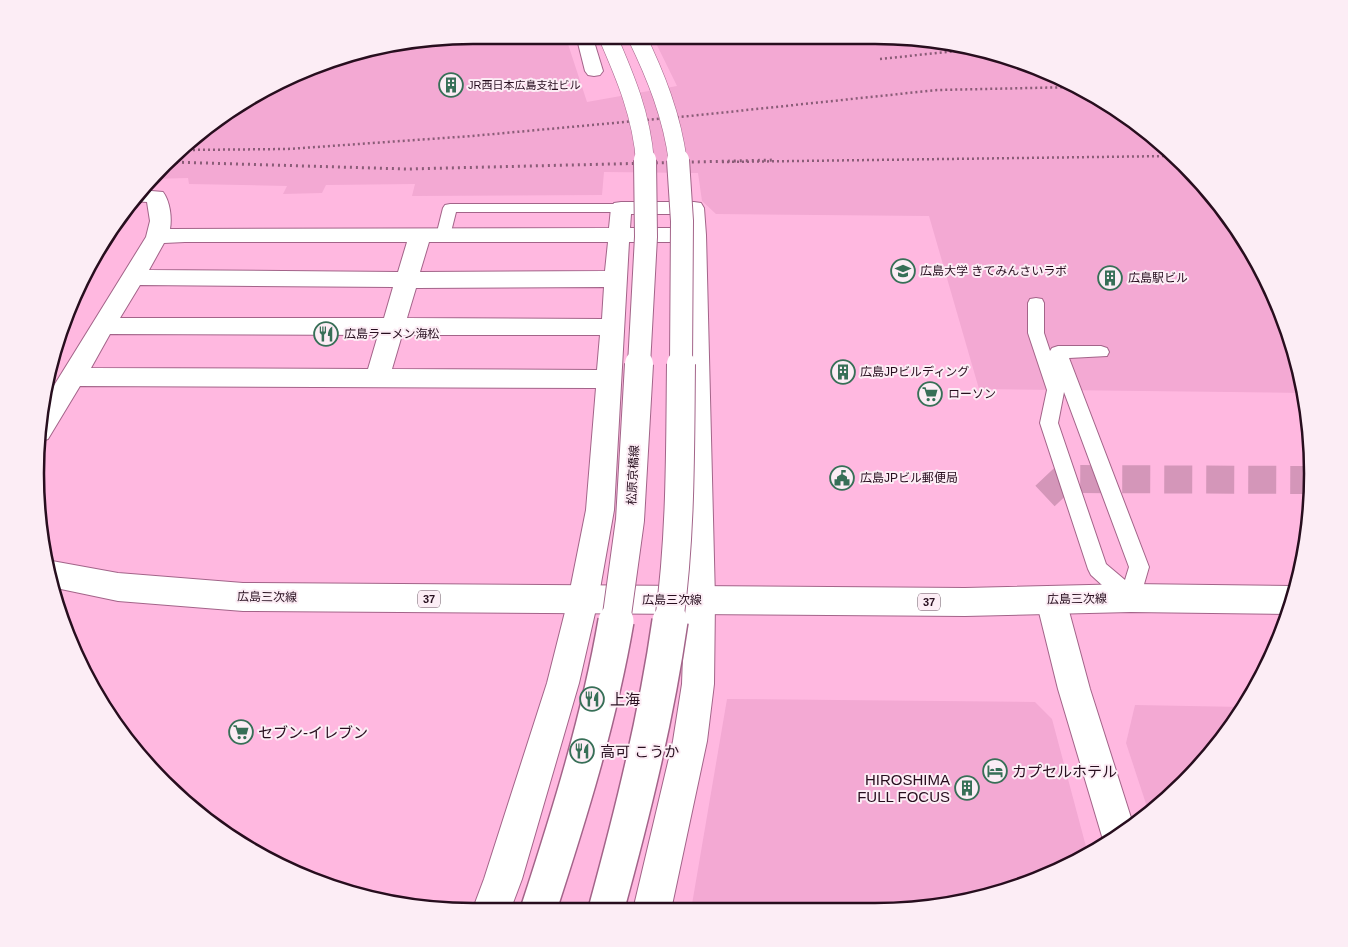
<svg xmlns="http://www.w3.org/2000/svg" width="1348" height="947" viewBox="0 0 1348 947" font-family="Helvetica,'Noto Sans JP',sans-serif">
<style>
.built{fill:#f3a9d3}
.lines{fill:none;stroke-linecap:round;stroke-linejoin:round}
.street-tunnel{stroke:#d496b9;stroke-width:28;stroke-dasharray:28 14;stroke-linecap:butt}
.lane-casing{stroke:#a36489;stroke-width:2}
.street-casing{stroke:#a36489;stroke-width:2}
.secondary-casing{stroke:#a36489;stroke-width:2}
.primary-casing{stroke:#a36489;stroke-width:2}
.lane{fill:#fff;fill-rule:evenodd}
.street{fill:#fff;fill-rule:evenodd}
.secondary{fill:#fff;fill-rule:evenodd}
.primary{fill:#fff;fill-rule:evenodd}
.rail-far1{stroke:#8a5c77;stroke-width:2.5;stroke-dasharray:2 3;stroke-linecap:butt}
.rail{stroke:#8a5c77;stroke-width:3;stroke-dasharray:2 4;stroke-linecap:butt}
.secondary-bridge-far3-casing{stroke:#a36489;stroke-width:19;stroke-linecap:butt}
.secondary-bridge-far2-casing{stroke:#a36489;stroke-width:24;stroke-linecap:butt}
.secondary-bridge-far1-casing{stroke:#a36489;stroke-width:30;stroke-linecap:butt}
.secondary-bridge-casing{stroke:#a36489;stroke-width:38;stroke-linecap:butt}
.secondary-bridge-far3{stroke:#fff;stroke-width:18}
.secondary-bridge-far2{stroke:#fff;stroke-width:22}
.secondary-bridge-far1{stroke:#fff;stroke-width:28}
.secondary-bridge{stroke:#fff;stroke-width:35}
.labels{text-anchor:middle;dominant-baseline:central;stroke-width:4;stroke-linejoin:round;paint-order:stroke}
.far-poi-label{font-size:11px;fill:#270e1e;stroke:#fcedf5;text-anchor:start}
.shield{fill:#fcedf5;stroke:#67515e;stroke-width:1}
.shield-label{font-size:11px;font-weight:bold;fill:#270e1e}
.poi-label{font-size:12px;fill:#270e1e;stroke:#fcedf5;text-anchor:start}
.street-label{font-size:12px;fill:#270e1e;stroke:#fcedf5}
.near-poi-label{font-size:15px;fill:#270e1e;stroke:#fcedf5;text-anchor:start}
.rim{fill:none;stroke:#270e1e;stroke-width:2.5}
</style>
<rect width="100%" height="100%" fill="#ffb8e0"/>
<g class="built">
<path d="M 474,35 L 565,35 L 587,102 L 677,86 L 652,35 L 875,35 L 960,43 L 1093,94 L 1204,184 L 1254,254 L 1290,332 L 1304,393 L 979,389 L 929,216 L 716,214 L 702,201 L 698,173 L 604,172 L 602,195 L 412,196 L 415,184 L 326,185 L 322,193 L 283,194 L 287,186 L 189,184 L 188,178 L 150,179 L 230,109 L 336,61 L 430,41 Z"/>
<path d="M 727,699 L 1035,702 L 1052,719 L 1088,854 L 1068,867 L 932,908 L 691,910 Z"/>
<path d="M 1135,705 L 1243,707 L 1223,740 L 1164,803 L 1149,813 L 1126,743 Z"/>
</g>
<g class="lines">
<path class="street-tunnel" d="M 1045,496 L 1063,479 L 1311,480"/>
<g class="lane-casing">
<g id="lane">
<path d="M 450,204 L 621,204 L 626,205 L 628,208 L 626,211 L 621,212 L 456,212 L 450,236 L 448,239 L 438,239 L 436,236 L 443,208 L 445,205 Z"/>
<path d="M 1036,298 L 1042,299 L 1044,303 L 1044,333 L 1050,351 L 1052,348 L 1058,346 L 1101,346 L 1107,348 L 1109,352 L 1107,356 L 1069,358 L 1149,567 L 1138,605 L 1131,608 L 1124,605 L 1091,575 L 1088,569 L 1040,423 L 1047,390 L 1028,333 L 1028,303 L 1030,299 ZM 1064,392 L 1129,567 L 1125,580 L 1106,564 L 1058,423 Z"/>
</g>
</g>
<g class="street-casing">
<g id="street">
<path d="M 576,35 L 592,35 L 603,71 L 600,75 L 594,76 L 588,75 L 585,71 Z"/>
<path d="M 373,49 L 371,53 L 358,56 L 352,54 L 360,50 Z"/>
<path d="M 140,190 L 163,192 C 170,201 172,218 170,229 L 609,228 L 611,208 L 614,203 L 621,202 L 694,202 L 701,203 L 704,208 L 706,235 L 715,600 L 714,684 L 707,741 L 671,910 L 633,910 L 673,741 L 682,684 L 685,600 L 684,242 L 629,242 L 614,510 L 598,600 L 579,683 L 522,879 L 510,911 L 472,911 L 484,879 L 547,683 L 568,600 L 586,510 L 596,388 L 80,386 L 48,439 L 39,442 L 39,416 L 42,405 L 146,237 L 150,221 L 147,202 L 133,201 ZM 631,214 L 684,214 L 684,228 L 630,228 ZM 185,242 L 407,242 L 398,272 L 149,270 L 164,243 ZM 429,242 L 608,242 L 605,271 L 420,272 ZM 140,285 L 393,287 L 384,318 L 120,318 ZM 604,287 L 602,319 L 407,318 L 416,288 ZM 110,334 L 378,335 L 368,369 L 91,368 ZM 402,335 L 600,335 L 597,370 L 392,369 Z"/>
</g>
</g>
<g class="secondary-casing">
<path id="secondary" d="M 1051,586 L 1062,590 L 1066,600 L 1090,689 L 1133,824 L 1104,843 L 1058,689 L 1036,600 L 1040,590 Z"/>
</g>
<g class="primary-casing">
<path id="primary" d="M 52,561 L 118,573 L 243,583 L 965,588 L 1131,584 L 1293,586 L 1298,588 L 1288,614 L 1131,612 L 965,616 L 243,611 L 118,601 L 56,588 L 48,562 Z"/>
</g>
<use href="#lane" class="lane"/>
<use href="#street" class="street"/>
<use href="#secondary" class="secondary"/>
<use href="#primary" class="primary"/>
<g class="rail-far1">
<path d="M 880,59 L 975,49"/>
<path d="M 183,150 L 288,149 L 472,136 L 690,116 L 937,90 L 1076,87"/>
<path d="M 722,162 L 1170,156"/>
</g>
<path class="rail" d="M 170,162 L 407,169 L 775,160"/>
<g class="secondary-bridge-far3-casing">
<g id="secondary-bridge-far3">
<path d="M 607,35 C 625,76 642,116 645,162"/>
<path d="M 636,35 C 656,76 672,116 678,162"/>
</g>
</g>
<g class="secondary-bridge-far2-casing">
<g id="secondary-bridge-far2">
<path d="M 678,160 L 682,221 L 681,365"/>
<path d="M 639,365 L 646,237 L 645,160"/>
</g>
</g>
<g class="secondary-bridge-far1-casing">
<g id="secondary-bridge-far1">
<path d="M 616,622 L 630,520 L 639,364"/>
<path d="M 669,622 C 681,536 680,450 681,364"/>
</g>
</g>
<g class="secondary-bridge-casing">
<g id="secondary-bridge">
<path d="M 606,910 C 632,815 656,719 670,621"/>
<path d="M 538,911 C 569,816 599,720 616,621"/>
</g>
</g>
<use href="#secondary-bridge-far3" class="secondary-bridge-far3"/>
<use href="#secondary-bridge-far2" class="secondary-bridge-far2"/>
<use href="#secondary-bridge-far1" class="secondary-bridge-far1"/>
<use href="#secondary-bridge" class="secondary-bridge"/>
</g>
<defs>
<g id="building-ring" transform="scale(1.25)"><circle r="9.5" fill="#fcedf5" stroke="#376f57" stroke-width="1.5"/><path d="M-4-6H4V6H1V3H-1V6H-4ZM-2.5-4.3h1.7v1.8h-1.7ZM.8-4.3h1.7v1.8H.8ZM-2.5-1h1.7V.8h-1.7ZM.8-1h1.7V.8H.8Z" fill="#376f57"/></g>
<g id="university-ring" transform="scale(1.25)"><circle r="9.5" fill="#fcedf5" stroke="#376f57" stroke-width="1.5"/><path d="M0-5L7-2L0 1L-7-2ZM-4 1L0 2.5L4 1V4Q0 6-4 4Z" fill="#376f57"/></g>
<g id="restaurant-ring" transform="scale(1.25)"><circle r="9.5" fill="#fcedf5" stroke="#376f57" stroke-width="1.5"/><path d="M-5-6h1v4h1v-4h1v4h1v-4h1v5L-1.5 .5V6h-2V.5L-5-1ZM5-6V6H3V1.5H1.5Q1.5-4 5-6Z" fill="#376f57"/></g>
<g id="supermarket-ring" transform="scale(1.25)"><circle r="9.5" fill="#fcedf5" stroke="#376f57" stroke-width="1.5"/><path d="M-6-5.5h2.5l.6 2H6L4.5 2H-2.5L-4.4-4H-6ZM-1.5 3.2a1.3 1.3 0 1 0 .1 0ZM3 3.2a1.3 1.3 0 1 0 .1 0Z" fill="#376f57"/></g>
<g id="civic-ring" transform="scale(1.25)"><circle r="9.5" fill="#fcedf5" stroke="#376f57" stroke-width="1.5"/><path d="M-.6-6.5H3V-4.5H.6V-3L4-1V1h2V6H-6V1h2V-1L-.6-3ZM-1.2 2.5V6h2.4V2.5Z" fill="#376f57"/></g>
<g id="hotel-ring" transform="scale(1.25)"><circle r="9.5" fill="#fcedf5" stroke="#376f57" stroke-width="1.5"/><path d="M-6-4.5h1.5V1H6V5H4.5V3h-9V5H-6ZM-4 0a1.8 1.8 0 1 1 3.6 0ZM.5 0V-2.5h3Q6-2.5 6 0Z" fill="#376f57"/></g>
</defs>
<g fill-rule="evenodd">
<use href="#building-ring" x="451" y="85"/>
<use href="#university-ring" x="903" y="271"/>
<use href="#building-ring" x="1110" y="278"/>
<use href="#restaurant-ring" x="326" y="334"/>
<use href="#building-ring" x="843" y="372"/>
<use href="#supermarket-ring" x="930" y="394"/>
<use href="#civic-ring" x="842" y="478"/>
<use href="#restaurant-ring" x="592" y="699"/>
<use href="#supermarket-ring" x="241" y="732"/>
<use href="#restaurant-ring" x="582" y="751"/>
<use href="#hotel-ring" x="995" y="771"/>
<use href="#building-ring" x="967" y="788"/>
</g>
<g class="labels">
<g class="far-poi-label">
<text x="468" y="85">JR西日本広島支社ビル</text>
</g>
<g class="shield">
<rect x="418" y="590.5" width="22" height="17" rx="4"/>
<rect x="918" y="593.5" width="22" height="17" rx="4"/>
</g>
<g class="shield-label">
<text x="429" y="599">37</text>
<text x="929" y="602">37</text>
</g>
<g class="poi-label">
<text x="920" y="271">広島大学 きてみんさいラボ</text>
<text x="1128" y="278">広島駅ビル</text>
<text x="344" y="334">広島ラーメン海松</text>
<text x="860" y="372">広島JPビルディング</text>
<text x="948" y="394">ローソン</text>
<text x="860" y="478">広島JPビル郵便局</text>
</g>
<g class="street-label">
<text transform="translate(633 475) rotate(-87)">松原京橋線</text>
<text transform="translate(267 597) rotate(1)">広島三次線</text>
<text transform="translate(1077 599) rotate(-1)">広島三次線</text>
<text x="672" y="600">広島三次線</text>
</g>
<g class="near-poi-label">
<text x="610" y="699">上海</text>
<text x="258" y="732">セブン-イレブン</text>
<text x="600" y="751">高可 こうか</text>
<text x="1012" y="771">カプセルホテル</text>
<text x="950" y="779" text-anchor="end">HIROSHIMA<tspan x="950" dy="17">FULL FOCUS</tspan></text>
</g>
</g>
<path d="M0 0H1348V947H0ZM473 44H875A429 429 0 0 1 1304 473V474A429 429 0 0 1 875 903H473A429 429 0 0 1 44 474V473A429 429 0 0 1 473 44Z" fill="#fcedf5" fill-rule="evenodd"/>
<path class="rim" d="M473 44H875A429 429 0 0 1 1304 473V474A429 429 0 0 1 875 903H473A429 429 0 0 1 44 474V473A429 429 0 0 1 473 44Z"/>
</svg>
